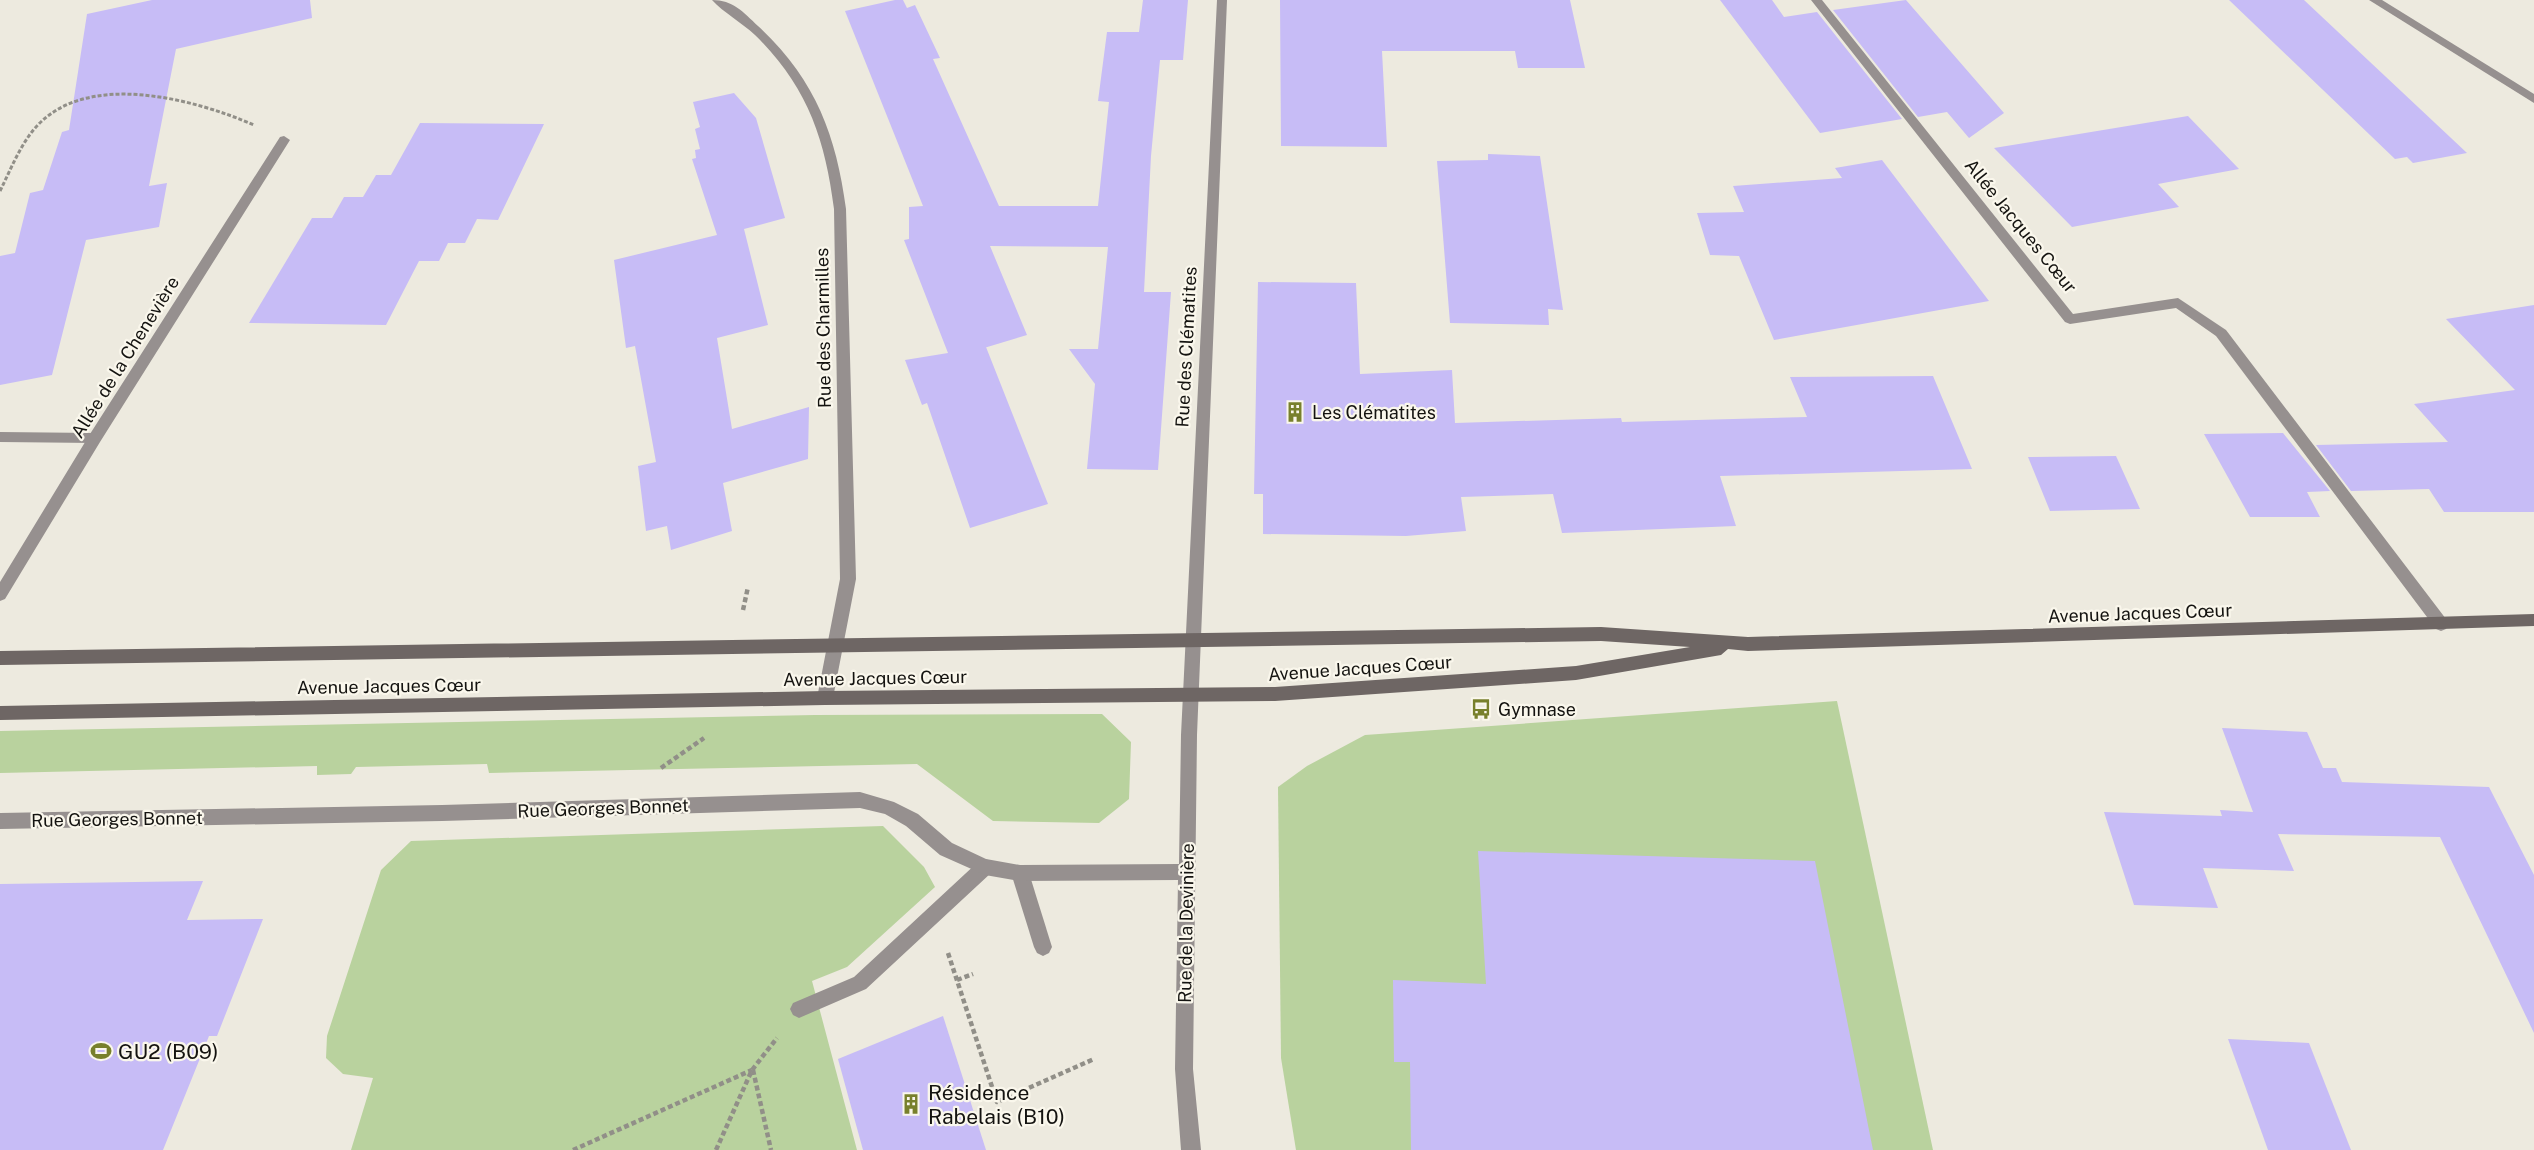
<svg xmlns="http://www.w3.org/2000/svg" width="2534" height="1150" viewBox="0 0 2534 1150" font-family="'Public Sans',sans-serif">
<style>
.green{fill:#b9d29e}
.building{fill:#c7bcf6}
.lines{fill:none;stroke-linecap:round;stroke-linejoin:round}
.path-far1{stroke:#918f88;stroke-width:3;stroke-dasharray:4 2;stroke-linecap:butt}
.path{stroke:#918f88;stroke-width:4.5;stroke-dasharray:5 3;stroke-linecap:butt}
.service{fill:#96908f;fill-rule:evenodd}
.minor{fill:#96908f;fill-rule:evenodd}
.secondary{fill:#6e6664;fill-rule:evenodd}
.labels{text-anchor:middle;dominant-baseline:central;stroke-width:4.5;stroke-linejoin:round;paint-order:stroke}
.street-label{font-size:18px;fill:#141310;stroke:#faf7ec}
.poi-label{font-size:18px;fill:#141310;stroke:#faf7ec;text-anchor:start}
.near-poi-label{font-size:21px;fill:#141310;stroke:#faf7ec;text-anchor:start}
</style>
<rect width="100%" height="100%" fill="#edeadf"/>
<g class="green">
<path d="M 1837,701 L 1933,1150 L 1296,1150 L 1281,1058 L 1278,787 L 1307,766 L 1365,735 Z"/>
<path d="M 1102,714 L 1131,742 L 1129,799 L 1099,823 L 993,821 L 917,764 L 489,773 L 487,764 L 356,767 L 351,774 L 317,775 L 317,766 L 0,773 L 0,731 L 815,715 Z"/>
<path d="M 883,826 L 924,867 L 935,887 L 847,967 L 812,981 L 857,1150 L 351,1150 L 373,1078 L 343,1074 L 326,1058 L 327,1036 L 381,870 L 411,841 Z"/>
</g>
<g class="building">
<path d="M 152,0 L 310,0 L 312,18 L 176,49 L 149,186 L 167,183 L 159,227 L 86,240 L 52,375 L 0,385 L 0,256 L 15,253 L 30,193 L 43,190 L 62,132 L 69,130 L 87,14 Z"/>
<path d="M 895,0 L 903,0 L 907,8 L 915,5 L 940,58 L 933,59 L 999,206 L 1098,206 L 1109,102 L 1098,101 L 1107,32 L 1139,32 L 1143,0 L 1188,0 L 1183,60 L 1160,60 L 1151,156 L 1144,292 L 1171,292 L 1158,470 L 1087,469 L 1095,384 L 1069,349 L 1098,349 L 1108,247 L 990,246 L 1027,335 L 984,348 L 986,347 L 1048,504 L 970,528 L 927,403 L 922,405 L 905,360 L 948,353 L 904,240 L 909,239 L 909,207 L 923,206 L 845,11 Z"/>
<path d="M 1280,0 L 1570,0 L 1585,68 L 1518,68 L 1515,51 L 1382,51 L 1387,147 L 1281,146 Z"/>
<path d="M 1720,0 L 1772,0 L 1784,17 L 1817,12 L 1902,119 L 1820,133 Z"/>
<path d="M 1906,0 L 2004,113 L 1969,138 L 1947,112 L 1918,117 L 1833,10 Z"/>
<path d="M 2229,0 L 2304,0 L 2467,153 L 2413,163 L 2407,157 L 2395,159 Z"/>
<path d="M 734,93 L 756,118 L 785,218 L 744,229 L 768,325 L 717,338 L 732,429 L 809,407 L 808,459 L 723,483 L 732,531 L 671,550 L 667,526 L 646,531 L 638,466 L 656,462 L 635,346 L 626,348 L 614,260 L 717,235 L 692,159 L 696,158 L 695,150 L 700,149 L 695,129 L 700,127 L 693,102 Z"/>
<path d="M 2188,116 L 2239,169 L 2158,184 L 2179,207 L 2072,227 L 1994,148 Z"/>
<path d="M 420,123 L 544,124 L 498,220 L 477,219 L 465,243 L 448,243 L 439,261 L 419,261 L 386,325 L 249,323 L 312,218 L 332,218 L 344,197 L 363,197 L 376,175 L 391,175 Z"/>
<path d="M 1488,154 L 1540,156 L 1563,310 L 1548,309 L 1549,325 L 1450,323 L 1437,161 L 1488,160 Z"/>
<path d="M 1882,160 L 1989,301 L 1774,340 L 1739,256 L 1710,255 L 1697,213 L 1744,212 L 1733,186 L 1842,178 L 1835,168 Z"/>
<path d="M 1258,282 L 1356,283 L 1360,374 L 1452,370 L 1455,423 L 1621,418 L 1622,422 L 1807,417 L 1790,377 L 1933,376 L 1972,469 L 1720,476 L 1736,526 L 1562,533 L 1553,494 L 1461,497 L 1466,531 L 1406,536 L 1263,534 L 1263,494 L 1254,494 Z"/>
<path d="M 2534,305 L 2534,512 L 2444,512 L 2429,489 L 2351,491 L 2316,445 L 2448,442 L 2414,404 L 2515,390 L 2446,319 Z"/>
<path d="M 2283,433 L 2330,491 L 2307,492 L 2320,517 L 2250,517 L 2204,434 Z"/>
<path d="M 2116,456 L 2140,509 L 2050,511 L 2028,457 Z"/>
<path d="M 2222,728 L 2307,732 L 2323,768 L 2336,768 L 2342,782 L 2489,787 L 2534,875 L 2534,1033 L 2440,837 L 2278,834 L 2294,871 L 2203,868 L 2218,908 L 2134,905 L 2104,812 L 2222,816 L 2220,810 L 2253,812 Z"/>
<path d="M 1478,851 L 1815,861 L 1873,1150 L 1411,1150 L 1410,1062 L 1394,1062 L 1393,980 L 1486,984 Z"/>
<path d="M 203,881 L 187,920 L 263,919 L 217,1036 L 209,1036 L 163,1150 L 0,1150 L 0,884 Z"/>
<path d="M 943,1016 L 986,1150 L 863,1150 L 838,1059 Z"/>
<path d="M 2228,1039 L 2309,1043 L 2351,1150 L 2268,1150 Z"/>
</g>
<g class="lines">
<path class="path-far1" d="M 0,191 C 11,169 20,145 36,127 C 87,70 194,99 254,125"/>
<g class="path">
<path d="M 743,610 L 748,587"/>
<path d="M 661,768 L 704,738"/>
<path d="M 948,953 L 997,1102 L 1094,1059"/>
<path d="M 957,980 L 973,974"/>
<path d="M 753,1070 L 771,1150"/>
<path d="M 573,1150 L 752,1070"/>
<path d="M 716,1150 L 752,1070 L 777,1038"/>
</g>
<g class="service">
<path d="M 0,432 L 95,433 L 102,438 L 95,443 L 0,442 Z"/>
<path d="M 985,859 L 991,861 L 994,867 L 991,873 L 866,989 L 799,1018 L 793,1015 L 790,1009 L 793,1003 L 854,977 L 979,861 Z"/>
<path d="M 1020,865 L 1026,867 L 1029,873 L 1052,947 L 1049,953 L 1043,956 L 1037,953 L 1034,947 L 1011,873 L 1014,867 Z"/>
</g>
<g class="minor">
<path d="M 712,0 C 733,0 743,12 758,26 C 815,79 836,134 846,209 L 856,579 L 833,698 L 831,703 L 825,705 L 819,703 L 817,698 L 840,579 L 834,209 C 825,138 807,86 755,35 C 741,22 724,13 712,0 Z"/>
<path d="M 1217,0 L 1227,0 L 1197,735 L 1193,1069 L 1201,1150 L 1181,1150 L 1175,1069 L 1178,880 L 1020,881 L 985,875 L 940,855 L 906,826 L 885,814 L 860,808 L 442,821 L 0,829 L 0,813 L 442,805 L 860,792 L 894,802 L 918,814 L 952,843 L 986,859 L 1020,865 L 1179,864 L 1181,735 Z"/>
<path d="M 1811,0 L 1822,0 L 2073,314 L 2178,298 L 2226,330 L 2446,619 L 2449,624 L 2446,629 L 2441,631 L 2436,629 L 2216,336 L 2176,308 L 2070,324 L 2065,322 Z"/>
<path d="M 2369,0 L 2382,0 L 2534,94 L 2534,103 Z"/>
<path d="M 284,136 L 290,140 L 100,442 L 5,599 L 0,601 L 0,582 L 90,434 L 280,137 Z"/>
</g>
<path class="secondary" d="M 2534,614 L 2534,626 L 1748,651 L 1728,649 L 1721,655 L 1576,680 L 1275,701 L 825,705 L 0,720 L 0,706 L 825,691 L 1275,687 L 1576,666 L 1690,647 L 1601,641 L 0,665 L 0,651 L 1601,627 L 1748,637 Z"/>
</g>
<defs>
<g id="building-bare" transform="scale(1.62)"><path d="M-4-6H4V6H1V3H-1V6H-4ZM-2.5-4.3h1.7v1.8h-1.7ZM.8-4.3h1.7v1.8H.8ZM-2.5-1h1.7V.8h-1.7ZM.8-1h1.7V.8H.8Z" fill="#78802c" stroke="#faf7ec" stroke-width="2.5" paint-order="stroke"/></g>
<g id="bus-bare" transform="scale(1.62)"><path d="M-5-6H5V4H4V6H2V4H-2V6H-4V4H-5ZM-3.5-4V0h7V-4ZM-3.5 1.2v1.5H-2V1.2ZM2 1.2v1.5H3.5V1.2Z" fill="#78802c" stroke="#faf7ec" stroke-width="2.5" paint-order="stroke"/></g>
<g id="stadium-bare" transform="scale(1.62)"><path d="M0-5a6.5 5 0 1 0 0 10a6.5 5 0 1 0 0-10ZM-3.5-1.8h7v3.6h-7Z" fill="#78802c" stroke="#faf7ec" stroke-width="2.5" paint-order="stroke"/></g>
</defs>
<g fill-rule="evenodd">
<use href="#building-bare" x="1295" y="412"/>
<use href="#bus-bare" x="1481" y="709"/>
<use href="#stadium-bare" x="101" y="1051"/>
<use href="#building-bare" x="911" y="1104"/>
</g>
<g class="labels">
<g class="street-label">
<text transform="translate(2021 226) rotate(51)">Allée Jacques Cœur</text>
<text transform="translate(823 328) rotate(-91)">Rue des Charmilles</text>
<text transform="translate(1186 347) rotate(-87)">Rue des Clématites</text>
<text transform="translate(125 357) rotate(-58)">Allée de la Chenevière</text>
<text transform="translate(2140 613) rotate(-2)">Avenue Jacques Cœur</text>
<text transform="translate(1360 668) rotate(-4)">Avenue Jacques Cœur</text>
<text transform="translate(875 678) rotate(-1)">Avenue Jacques Cœur</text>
<text transform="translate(389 686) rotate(-1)">Avenue Jacques Cœur</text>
<text transform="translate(603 808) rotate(-2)">Rue Georges Bonnet</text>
<text transform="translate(117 819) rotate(-1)">Rue Georges Bonnet</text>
<text transform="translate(1186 923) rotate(-89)">Rue de la Devinière</text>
</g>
<g class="poi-label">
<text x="1312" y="412">Les Clématites</text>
<text x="1498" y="709">Gymnase</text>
</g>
<g class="near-poi-label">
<text x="118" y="1051">GU2 (B09)</text>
<text x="928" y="1092">Résidence<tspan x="928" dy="24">Rabelais (B10)</tspan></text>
</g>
</g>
</svg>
